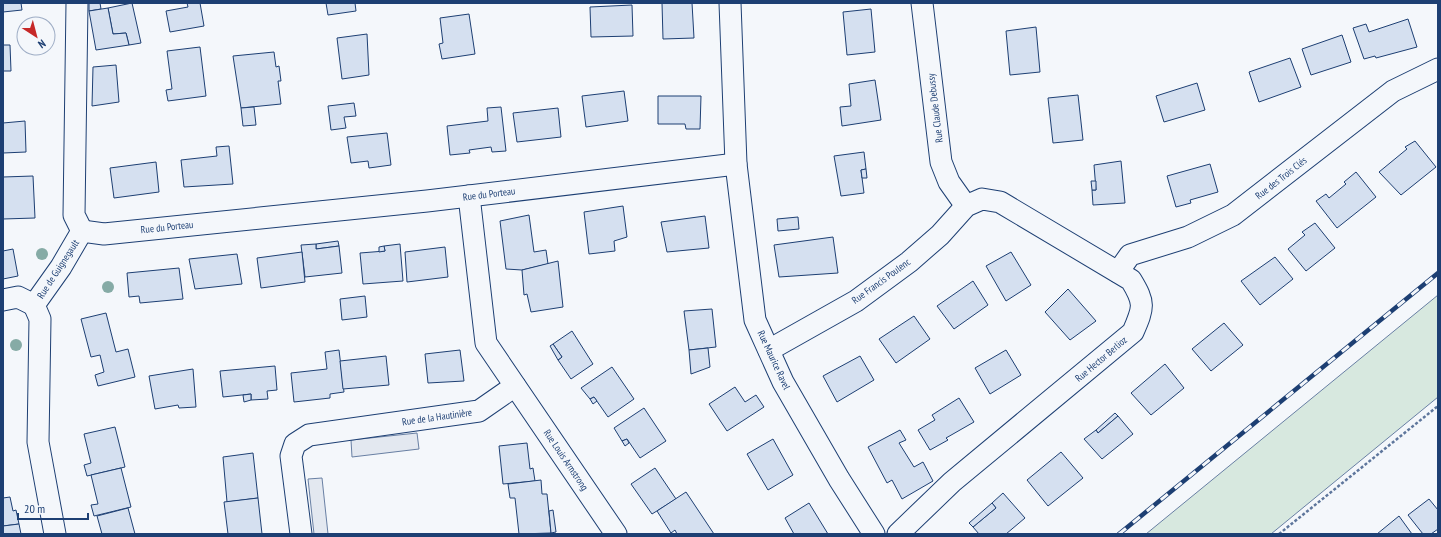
<svg xmlns="http://www.w3.org/2000/svg" width="1441" height="537" viewBox="0 0 1441 537" font-family="'PT Sans Narrow',sans-serif">
<style>
.green{fill:#d7e8df;stroke:#687fa3}
.parking{fill:#e3e8f0;stroke:#687fa3}
.building{fill:#d5e0f0;stroke:#1d3f73}
.lines{fill:none;stroke-linecap:round;stroke-linejoin:round}
.street-casing{stroke:#1d3f73;stroke-width:23}
.path{stroke:#5e769c;stroke-width:2.5;stroke-dasharray:3 2;stroke-linecap:butt}
.street{stroke:#f4f7fb;stroke-width:21}
.rail-casing{stroke:#1d3f73;stroke-width:4.5}
.rail{stroke:#f4f7fb;stroke-width:3;stroke-dasharray:9;stroke-linecap:butt}
.tree{fill:#86aba6}
.labels{text-anchor:middle;dominant-baseline:central;stroke-width:3;stroke-linejoin:round;paint-order:stroke}
.street-label{font-size:10px;fill:#1d3f73;stroke:#f4f7fb}
</style>
<rect width="100%" height="100%" fill="#f4f7fb"/>
<path class="green" d="M 1438,295 L 1438,397 L 1271,534 L 1146,534 Z"/>
<g class="parking">
<path d="M 417,433 L 419,449 L 352,457 L 351,440 Z"/>
<path d="M 322,478 L 328,534 L 314,534 L 308,479 Z"/>
</g>
<g class="building">
<path d="M 3,3 L 21,3 L 22,10 L 3,12 Z"/>
<path d="M 89,3 L 100,3 L 101,9 L 89,11 Z"/>
<path d="M 132,3 L 141,43 L 129,45 L 126,33 L 113,34 L 108,8 Z"/>
<path d="M 187,3 L 200,3 L 204,26 L 170,32 L 166,11 L 188,7 Z"/>
<path d="M 326,3 L 355,3 L 356,11 L 328,15 Z"/>
<path d="M 662,3 L 692,3 L 694,38 L 663,39 Z"/>
<path d="M 632,5 L 633,36 L 591,37 L 590,7 Z"/>
<path d="M 108,8 L 113,34 L 126,33 L 129,45 L 96,50 L 89,11 Z"/>
<path d="M 871,9 L 875,52 L 847,55 L 843,12 Z"/>
<path d="M 469,14 L 475,54 L 442,59 L 439,44 L 443,43 L 440,18 Z"/>
<path d="M 1408,19 L 1417,47 L 1376,58 L 1375,56 L 1364,59 L 1353,28 L 1366,24 L 1369,32 Z"/>
<path d="M 1036,27 L 1040,72 L 1010,75 L 1006,31 Z"/>
<path d="M 367,34 L 369,75 L 342,79 L 337,38 Z"/>
<path d="M 1342,35 L 1351,62 L 1311,75 L 1302,49 Z"/>
<path d="M 3,45 L 10,45 L 11,71 L 3,71 Z"/>
<path d="M 200,47 L 206,96 L 168,101 L 166,90 L 172,89 L 167,51 Z"/>
<path d="M 274,52 L 276,67 L 279,66 L 281,81 L 278,81 L 281,104 L 241,108 L 233,56 Z"/>
<path d="M 1290,58 L 1301,87 L 1259,102 L 1249,72 Z"/>
<path d="M 116,65 L 119,102 L 92,106 L 93,67 Z"/>
<path d="M 875,80 L 881,120 L 842,126 L 840,107 L 851,106 L 849,84 Z"/>
<path d="M 1197,83 L 1205,110 L 1164,122 L 1156,96 Z"/>
<path d="M 624,91 L 628,121 L 586,127 L 582,96 Z"/>
<path d="M 1078,95 L 1083,140 L 1053,143 L 1048,98 Z"/>
<path d="M 658,96 L 701,96 L 700,129 L 686,129 L 685,124 L 658,124 Z"/>
<path d="M 354,103 L 356,116 L 344,117 L 346,128 L 331,130 L 328,106 Z"/>
<path d="M 254,107 L 256,125 L 243,126 L 241,108 Z"/>
<path d="M 501,107 L 506,151 L 492,152 L 491,147 L 469,150 L 470,153 L 450,155 L 447,126 L 488,121 L 487,108 Z"/>
<path d="M 558,108 L 561,137 L 517,142 L 513,113 Z"/>
<path d="M 25,121 L 26,152 L 3,153 L 3,123 Z"/>
<path d="M 387,133 L 391,165 L 369,168 L 368,161 L 351,163 L 347,137 Z"/>
<path d="M 1415,141 L 1436,167 L 1401,195 L 1379,172 L 1407,149 L 1405,147 Z"/>
<path d="M 229,146 L 233,184 L 184,187 L 181,160 L 217,156 L 216,147 Z"/>
<path d="M 864,152 L 866,169 L 861,170 L 864,193 L 841,196 L 834,156 Z"/>
<path d="M 1121,161 L 1125,203 L 1093,205 L 1092,190 L 1096,190 L 1094,165 Z"/>
<path d="M 156,162 L 159,192 L 114,198 L 110,168 Z"/>
<path d="M 1210,164 L 1218,192 L 1190,200 L 1191,203 L 1176,207 L 1167,176 Z"/>
<path d="M 866,169 L 867,178 L 862,178 L 861,170 Z"/>
<path d="M 1356,172 L 1376,197 L 1337,228 L 1316,201 L 1326,194 L 1329,198 L 1346,184 L 1344,182 Z"/>
<path d="M 33,176 L 35,218 L 3,219 L 3,177 Z"/>
<path d="M 1091,181 L 1096,181 L 1096,190 L 1092,190 Z"/>
<path d="M 623,206 L 627,237 L 614,241 L 615,251 L 589,254 L 584,212 Z"/>
<path d="M 529,215 L 534,252 L 546,250 L 548,264 L 522,270 L 506,269 L 500,221 Z"/>
<path d="M 705,216 L 709,248 L 667,252 L 661,222 Z"/>
<path d="M 798,217 L 799,229 L 778,231 L 777,219 Z"/>
<path d="M 1315,223 L 1335,248 L 1306,271 L 1288,249 L 1305,235 L 1302,232 Z"/>
<path d="M 833,237 L 838,273 L 779,277 L 774,245 Z"/>
<path d="M 338,241 L 339,246 L 316,249 L 316,244 Z"/>
<path d="M 316,244 L 316,249 L 339,246 L 342,273 L 305,277 L 301,245 Z"/>
<path d="M 400,244 L 403,281 L 363,284 L 360,253 L 385,251 L 384,246 Z"/>
<path d="M 384,246 L 385,251 L 379,252 L 379,247 Z"/>
<path d="M 445,247 L 448,277 L 407,282 L 405,252 Z"/>
<path d="M 13,249 L 18,276 L 3,279 L 3,251 Z"/>
<path d="M 302,252 L 305,282 L 261,288 L 257,258 Z"/>
<path d="M 1011,252 L 1031,285 L 1006,301 L 986,266 Z"/>
<path d="M 237,254 L 242,284 L 195,289 L 189,259 Z"/>
<path d="M 1275,257 L 1293,279 L 1260,305 L 1241,281 Z"/>
<path d="M 558,261 L 563,307 L 531,312 L 527,294 L 524,295 L 522,270 Z"/>
<path d="M 179,268 L 183,299 L 140,303 L 139,296 L 129,297 L 127,273 Z"/>
<path d="M 973,281 L 988,305 L 954,329 L 937,306 Z"/>
<path d="M 1068,289 L 1096,321 L 1070,340 L 1045,312 Z"/>
<path d="M 365,296 L 367,317 L 342,320 L 340,299 Z"/>
<path d="M 712,309 L 716,347 L 689,350 L 684,311 Z"/>
<path d="M 106,313 L 116,352 L 128,349 L 135,377 L 98,386 L 95,375 L 104,372 L 100,355 L 91,357 L 81,319 Z"/>
<path d="M 914,316 L 930,339 L 896,363 L 879,339 Z"/>
<path d="M 1224,323 L 1243,345 L 1211,371 L 1192,349 Z"/>
<path d="M 572,331 L 593,364 L 571,379 L 558,360 L 562,357 L 553,344 Z"/>
<path d="M 553,344 L 562,357 L 558,360 L 550,346 Z"/>
<path d="M 708,348 L 710,367 L 691,374 L 689,350 Z"/>
<path d="M 339,350 L 344,392 L 330,394 L 330,398 L 294,402 L 291,373 L 327,369 L 325,352 Z"/>
<path d="M 460,350 L 464,381 L 428,383 L 425,354 Z"/>
<path d="M 1006,350 L 1021,375 L 990,394 L 975,368 Z"/>
<path d="M 386,356 L 389,385 L 343,389 L 340,361 Z"/>
<path d="M 860,356 L 874,380 L 837,402 L 823,376 Z"/>
<path d="M 1165,364 L 1184,388 L 1151,415 L 1131,393 Z"/>
<path d="M 275,366 L 277,390 L 267,391 L 268,399 L 251,400 L 251,394 L 223,397 L 220,371 Z"/>
<path d="M 612,367 L 634,399 L 608,417 L 594,397 L 590,399 L 581,388 Z"/>
<path d="M 193,369 L 196,407 L 179,408 L 178,405 L 155,409 L 149,376 Z"/>
<path d="M 735,387 L 745,402 L 756,395 L 764,407 L 727,431 L 709,404 Z"/>
<path d="M 251,394 L 251,400 L 244,402 L 243,395 Z"/>
<path d="M 594,397 L 597,401 L 593,404 L 590,399 Z"/>
<path d="M 959,398 L 974,422 L 946,438 L 948,440 L 930,450 L 918,430 L 935,420 L 932,415 Z"/>
<path d="M 644,408 L 666,441 L 640,458 L 627,439 L 622,441 L 614,428 Z"/>
<path d="M 1115,413 L 1118,416 L 1098,433 L 1096,430 Z"/>
<path d="M 1118,416 L 1133,434 L 1102,459 L 1084,439 L 1096,430 L 1098,433 Z"/>
<path d="M 115,427 L 125,467 L 87,476 L 84,465 L 91,463 L 84,434 Z"/>
<path d="M 900,430 L 906,440 L 899,443 L 914,467 L 923,462 L 933,481 L 902,499 L 892,480 L 887,483 L 868,447 Z"/>
<path d="M 627,439 L 629,443 L 625,446 L 622,441 Z"/>
<path d="M 773,439 L 793,475 L 768,490 L 747,454 Z"/>
<path d="M 527,443 L 530,469 L 533,468 L 535,481 L 503,484 L 499,446 Z"/>
<path d="M 1061,452 L 1083,478 L 1048,506 L 1027,480 Z"/>
<path d="M 253,453 L 258,498 L 227,502 L 223,457 Z"/>
<path d="M 121,468 L 131,507 L 94,516 L 91,505 L 98,504 L 91,475 Z"/>
<path d="M 655,468 L 676,499 L 652,514 L 631,484 Z"/>
<path d="M 541,480 L 542,494 L 547,494 L 551,533 L 519,534 L 515,498 L 510,498 L 508,484 Z"/>
<path d="M 686,492 L 714,534 L 677,534 L 675,530 L 671,533 L 657,511 Z"/>
<path d="M 1003,493 L 1025,518 L 1006,534 L 979,534 L 973,527 L 996,508 L 992,503 Z"/>
<path d="M 10,497 L 13,511 L 16,510 L 19,524 L 3,526 L 3,498 Z"/>
<path d="M 258,498 L 262,534 L 228,534 L 224,502 Z"/>
<path d="M 1429,499 L 1438,510 L 1438,529 L 1431,534 L 1423,534 L 1408,515 Z"/>
<path d="M 809,503 L 828,534 L 794,534 L 785,518 Z"/>
<path d="M 992,503 L 996,508 L 973,527 L 969,523 Z"/>
<path d="M 128,508 L 135,534 L 102,534 L 97,516 Z"/>
<path d="M 553,510 L 556,532 L 551,533 L 549,511 Z"/>
<path d="M 1399,516 L 1412,534 L 1377,534 Z"/>
<path d="M 19,524 L 21,534 L 3,534 L 3,526 Z"/>
</g>
<g class="lines">
<g class="street-casing">
<g id="street">
<path d="M 730,3 L 736,164 L 755,320 L 783,382 L 839,479 L 874,534"/>
<path d="M 922,3 L 941,162 L 949,182 L 966,206"/>
<path d="M 469,196 L 486,343 L 616,534"/>
<path d="M 82,231 L 104,234 L 427,201 L 736,164"/>
<path d="M 1118,272 L 1130,255 L 1188,237 L 1233,215 L 1393,91 L 1438,69"/>
<path d="M 3,300 L 18,297 L 34,305"/>
<path d="M 34,305 L 61,267 L 82,231 L 74,215 L 77,3"/>
<path d="M 34,305 L 40,319 L 38,442 L 55,534"/>
<path d="M 769,350 L 856,301 L 909,262 L 940,235 L 966,206 L 982,199 L 1000,202 L 1131,280 C 1145,303 1144,307 1133,332 L 952,482 L 898,534"/>
<path d="M 301,534 L 291,456 L 295,444 L 309,435 L 479,411 L 515,386"/>
</g>
</g>
<path class="path" d="M 1279,534 L 1438,406"/>
<use href="#street" class="street"/>
<g class="rail-casing">
<path id="rail" d="M 1119,534 L 1438,273"/>
</g>
<use href="#rail" class="rail"/>
</g>
<g class="tree">
<circle cx="42" cy="254" r="6"/>
<circle cx="108" cy="287" r="6"/>
<circle cx="16" cy="345" r="6"/>
</g>
<g class="labels">
<g class="street-label">
<text transform="translate(935 108) rotate(-97)">Rue Claude Debussy</text>
<text transform="translate(1281 178) rotate(-38)">Rue des Trois Clés</text>
<text transform="translate(489 194) rotate(-7)">Rue du Porteau</text>
<text transform="translate(167 227) rotate(-6)">Rue du Porteau</text>
<text transform="translate(58 269) rotate(-57)">Rue de Guignegault</text>
<text transform="translate(881 281) rotate(-36)">Rue Francis Poulenc</text>
<text transform="translate(1101 359) rotate(-40)">Rue Hector Berlioz</text>
<text transform="translate(774 360) rotate(65)">Rue Maurice Ravel</text>
<text transform="translate(437 417) rotate(-8)">Rue de la Hautinière</text>
<text transform="translate(566 460) rotate(56)">Rue Louis Armstrong</text>
</g>
</g>
<rect width="1441" height="537" fill="none" stroke="#1d3f73" stroke-width="8"/>
<g transform="translate(36 36) rotate(144)"><circle r="19" fill="#f4f7fb" stroke="#9eadc5"/>
<path d="M0-3L7 15L0 10L-7 15Z" fill="#c62828"/>
<text y="-6" font-size="11" font-weight="bold" text-anchor="middle" fill="#1d3f73">N</text>
</g>
<path d="M18 513v6h70v-6" fill="none" stroke="#1d3f73" stroke-width="2"/>
<text x="24" y="513" font-size="12" fill="#1d3f73" stroke="#f4f7fb" stroke-width="3" paint-order="stroke">20 m</text>
</svg>
